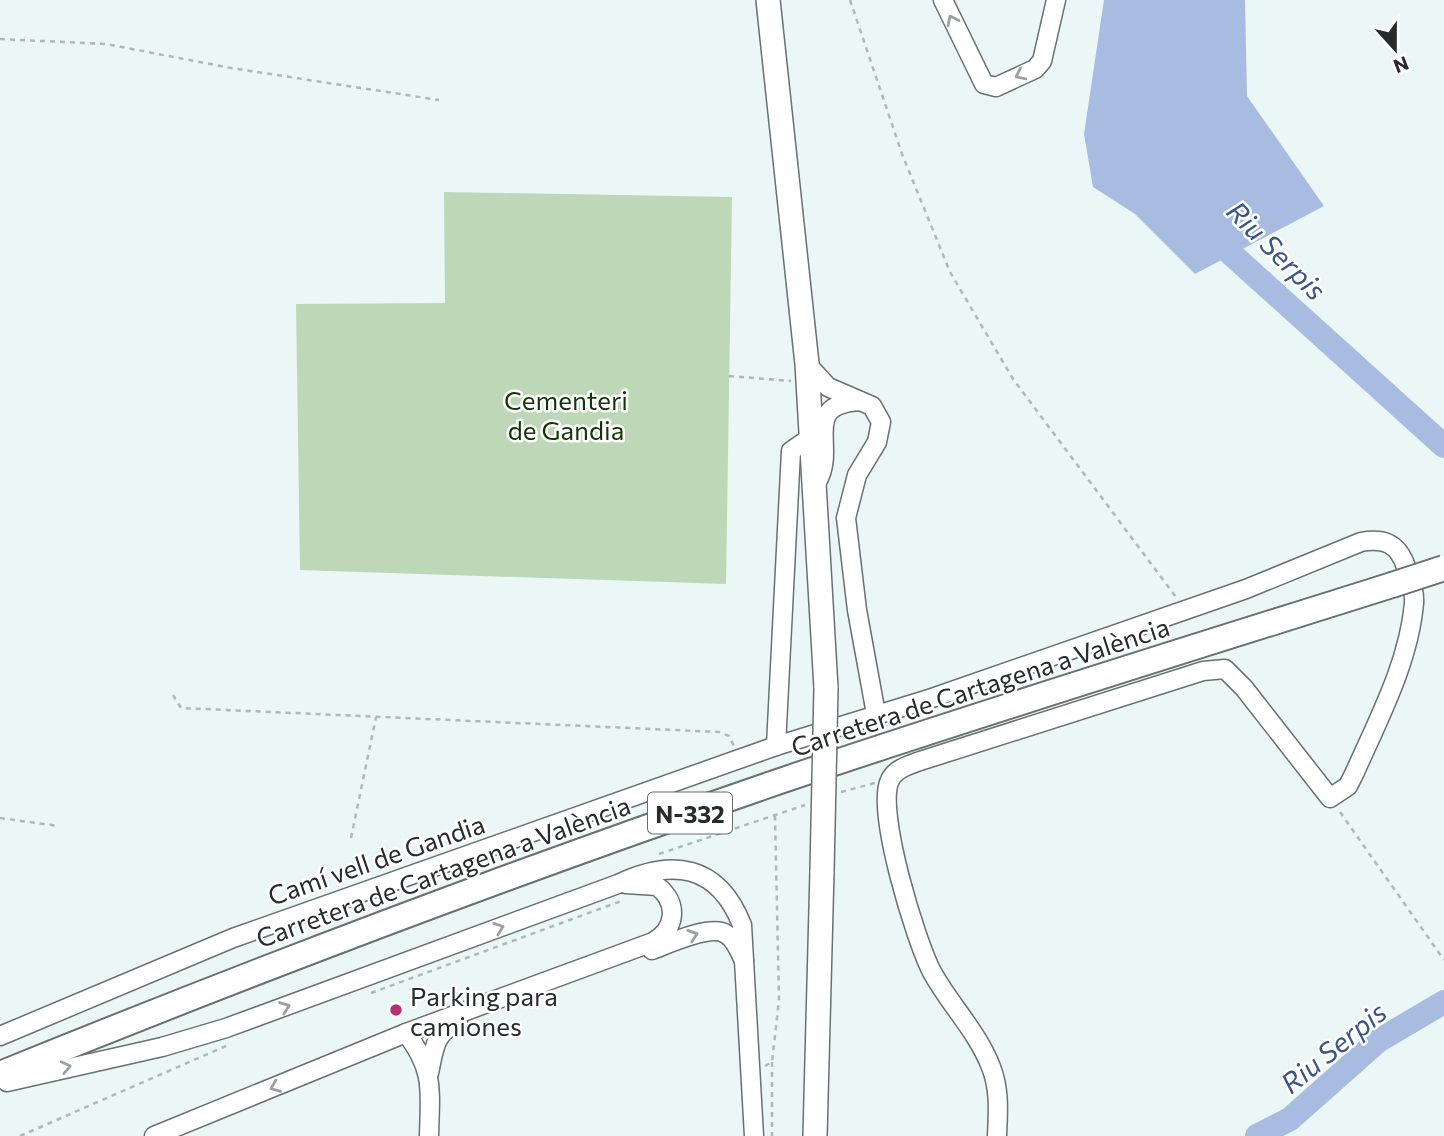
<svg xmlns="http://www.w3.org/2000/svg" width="1444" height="1136" viewBox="0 0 1444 1136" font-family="Commissioner,sans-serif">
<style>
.green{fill:#bdd7b7}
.water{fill:#a8bce2}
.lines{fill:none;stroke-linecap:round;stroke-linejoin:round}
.river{stroke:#a8bce2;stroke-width:24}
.minor-casing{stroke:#677172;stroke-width:21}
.major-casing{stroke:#677172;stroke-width:26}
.highway-casing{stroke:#677172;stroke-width:28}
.path{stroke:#b0b8b9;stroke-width:2.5;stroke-dasharray:5 5;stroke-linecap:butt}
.minor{stroke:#fff;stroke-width:18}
.major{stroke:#fff;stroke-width:23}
.highway{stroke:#fff;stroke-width:24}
.major-bridge-casing{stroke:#677172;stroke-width:26;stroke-linecap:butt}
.highway-bridge-casing{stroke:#677172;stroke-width:28;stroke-linecap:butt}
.major-bridge{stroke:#fff;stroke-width:23}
.highway-bridge{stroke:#fff;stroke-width:24}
.oneway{stroke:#9ea0a0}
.poi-dot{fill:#b73073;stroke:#fff;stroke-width:2.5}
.labels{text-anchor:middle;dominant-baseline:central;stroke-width:5;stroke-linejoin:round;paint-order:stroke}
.shield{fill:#fff;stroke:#686b6b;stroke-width:2}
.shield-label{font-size:24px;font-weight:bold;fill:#272b2b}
.park-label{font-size:26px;fill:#103705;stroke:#fff}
.street-label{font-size:26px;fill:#272b2b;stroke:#fff}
.poi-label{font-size:26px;fill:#272b2b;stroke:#fff;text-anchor:start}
.water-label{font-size:28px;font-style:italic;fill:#3a5487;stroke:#fff}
</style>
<rect width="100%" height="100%" fill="#ebf6f7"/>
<path class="green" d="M 444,192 L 732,197 L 726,584 L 300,570 L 296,304 L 445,303 Z"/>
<path class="water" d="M 1104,0 L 1245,0 L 1247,96 L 1324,206 L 1195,274 L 1135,214 L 1093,187 L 1084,134 Z"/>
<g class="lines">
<g class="river">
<path d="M 1211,230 L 1228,251 L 1444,446"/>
<path d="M 1257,1136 L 1290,1119 L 1378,1041 L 1444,1002"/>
</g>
<g class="minor-casing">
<g id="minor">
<path d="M 943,0 L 984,84 L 996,87 L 1035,69 L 1042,61 L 1056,0"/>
<path d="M 807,364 L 828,387 L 872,406 L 881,422 L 877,442 L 857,475 L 846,518 L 857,610 L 876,714"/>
<path d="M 817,482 C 838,446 799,405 860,401"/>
<path d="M 776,746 L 791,451 L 811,437"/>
<path d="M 652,950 C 668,944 711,924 726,934 C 735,939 740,952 744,961"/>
<path d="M 406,1033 C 435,1071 430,1090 429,1136"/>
<path d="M 0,1036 L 233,938 L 776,746 L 932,698 L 1246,589 L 1361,542 C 1384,538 1398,543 1406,567 C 1410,579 1415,591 1414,603 C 1409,662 1378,720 1355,772 L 1348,786 L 1330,798 L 1244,688 L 1225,669 L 1203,671 L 920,761 C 909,765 895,769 890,780 C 875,809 916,942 932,972 C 950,1005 977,1031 991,1067 C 1000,1090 998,1112 997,1136"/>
<path d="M 429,1073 C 434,1050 434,1032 458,1023"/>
<path d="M 7,1082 L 162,1047 L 226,1028 L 618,884 C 672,858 718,864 742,925 L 754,1136"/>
<path d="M 154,1136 L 406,1033 L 653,942 C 676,929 679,903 657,886 L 626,884"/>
</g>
</g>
<g class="major-casing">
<g id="major">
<path d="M 768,0 L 807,364 L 826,688"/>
<path d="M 815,1136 L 822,871"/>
</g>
</g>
<g class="highway-casing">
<path id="highway" d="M 0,1074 C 261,968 525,868 792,777 C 991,710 1192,648 1392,585"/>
</g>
<g class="path">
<path d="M 850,0 L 902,154 L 950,272 L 1013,379 L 1176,597"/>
<path d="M 0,39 L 106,44 L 231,68 L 439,100"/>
<path d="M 729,376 L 791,381"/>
<path d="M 173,695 L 181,708 L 719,732 L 729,736 L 734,746"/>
<path d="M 841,792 L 875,783"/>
<path d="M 1340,812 L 1444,960"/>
<path d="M 0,818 L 58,826"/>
<path d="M 351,838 L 376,717"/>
<path d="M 659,854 L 805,805"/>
<path d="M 371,993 L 624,900"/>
<path d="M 772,1062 L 772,1136"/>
<path d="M 765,1066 L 772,1062 L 779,1000 L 775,816"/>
<path d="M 20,1136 L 226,1046"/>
</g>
<use href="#minor" class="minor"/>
<use href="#major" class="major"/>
<use href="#highway" class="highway"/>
<g class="major-bridge-casing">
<path id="major-bridge" d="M 822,871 L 826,688"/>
</g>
<g class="highway-bridge-casing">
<path id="highway-bridge" d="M 1392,585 L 1444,568"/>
</g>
<use href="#major-bridge" class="major-bridge"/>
<use href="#highway-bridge" class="highway-bridge"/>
</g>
<defs><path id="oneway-chevron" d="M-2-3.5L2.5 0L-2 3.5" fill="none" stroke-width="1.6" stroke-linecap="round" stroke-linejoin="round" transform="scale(1.75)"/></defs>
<g class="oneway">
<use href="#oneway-chevron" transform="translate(952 20) rotate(-116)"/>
<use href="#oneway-chevron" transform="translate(1020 75) rotate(154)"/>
<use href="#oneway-chevron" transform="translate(499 928) rotate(-20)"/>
<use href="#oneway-chevron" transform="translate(693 935) rotate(-19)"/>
<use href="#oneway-chevron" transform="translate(285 1007) rotate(-21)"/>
<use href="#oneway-chevron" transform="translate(66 1067) rotate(-12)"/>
<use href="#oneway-chevron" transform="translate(275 1087) rotate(158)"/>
</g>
<circle class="poi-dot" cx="396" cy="1010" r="7"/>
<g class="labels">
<rect class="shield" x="648" y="792.5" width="84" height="41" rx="5"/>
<g class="shield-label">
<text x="690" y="813">N-332</text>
</g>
<g class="park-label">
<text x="566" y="399">Cementeri<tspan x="566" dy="30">de Gandia</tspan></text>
</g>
<g class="street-label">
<text transform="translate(980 686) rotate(-18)">Carretera de Cartagena a València</text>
<text transform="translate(376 859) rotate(-19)">Camí vell de Gandia</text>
<text transform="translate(443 871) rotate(-20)">Carretera de Cartagena a València</text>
</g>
<g class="poi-label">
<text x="410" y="995">Parking para<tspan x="410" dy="30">camiones</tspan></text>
</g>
<g class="water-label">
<text transform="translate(1277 250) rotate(45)">Riu Serpis</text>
<text transform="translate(1333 1047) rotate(-39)">Riu Serpis</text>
</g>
</g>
<g transform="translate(1395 49) rotate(159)" stroke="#ffffff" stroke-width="5" paint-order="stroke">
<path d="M0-5L12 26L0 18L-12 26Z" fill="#272b2b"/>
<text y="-10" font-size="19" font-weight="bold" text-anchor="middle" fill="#272b2b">N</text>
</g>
</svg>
